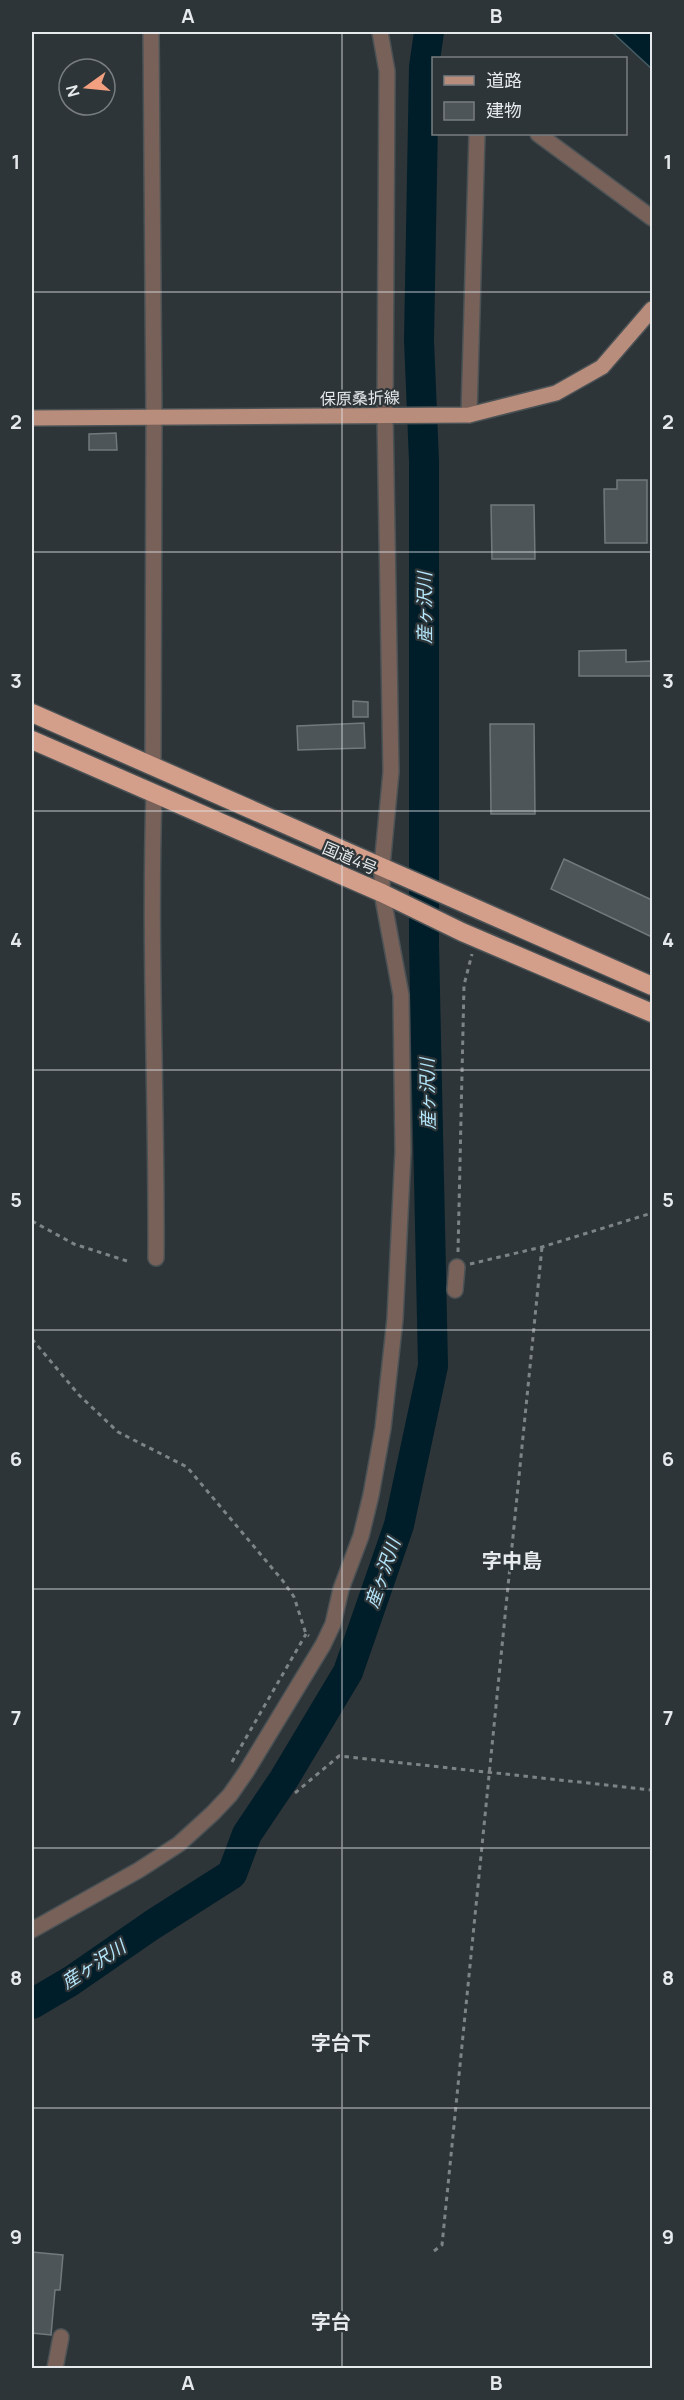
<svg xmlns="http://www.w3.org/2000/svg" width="684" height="2400" viewBox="0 0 684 2400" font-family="Manrope,'Noto Sans JP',sans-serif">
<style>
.water{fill:#001e29;stroke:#455b64;stroke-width:1.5}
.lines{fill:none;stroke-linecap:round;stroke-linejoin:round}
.river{stroke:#001e29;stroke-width:30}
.building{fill:#4d5558;stroke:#71797d;stroke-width:1.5}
.minor-casing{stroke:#4b5255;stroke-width:18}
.major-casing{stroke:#4b5255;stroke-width:18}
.highway-casing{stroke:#4b5255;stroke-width:21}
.path{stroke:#7e8486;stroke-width:3;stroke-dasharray:4.5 4.5;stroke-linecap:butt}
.minor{stroke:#776159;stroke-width:15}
.major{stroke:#b98d7c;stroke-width:15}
.highway{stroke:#d39e8a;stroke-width:18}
.grid{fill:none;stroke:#e6eaec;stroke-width:1.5;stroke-opacity:0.55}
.labels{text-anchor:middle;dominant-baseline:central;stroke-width:4.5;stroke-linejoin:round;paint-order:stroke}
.street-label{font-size:16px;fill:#e6eaec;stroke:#2e3538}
.water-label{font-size:18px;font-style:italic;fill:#b4e7fc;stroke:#2e3538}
.quarter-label{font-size:20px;font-weight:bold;fill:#e6eaec;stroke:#2e3538}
.neatline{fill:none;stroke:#e6eaec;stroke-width:2}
.grid-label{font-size:20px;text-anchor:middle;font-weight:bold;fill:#e6eaec}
</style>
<rect width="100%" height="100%" fill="#2e3538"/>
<path class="water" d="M 612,32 L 652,32 L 652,69 Z"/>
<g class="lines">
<path class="river" d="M 32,2004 L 71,1981 L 152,1925 L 232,1874 L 247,1834 L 284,1779 L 348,1672 L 399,1525 L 433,1366 L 424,945 L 424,461 L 419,340 L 424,67 L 429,32"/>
</g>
<g class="building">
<path d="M 116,433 L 117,450 L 89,450 L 89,434 Z"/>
<path d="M 617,480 L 647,480 L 647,543 L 605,543 L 604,489 L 617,489 Z"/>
<path d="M 491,505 L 534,505 L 535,559 L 492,559 Z"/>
<path d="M 626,650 L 626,662 L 652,661 L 652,676 L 579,676 L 579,651 Z"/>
<path d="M 353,701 L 368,702 L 368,717 L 353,717 Z"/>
<path d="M 364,723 L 365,748 L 298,750 L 297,726 Z"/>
<path d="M 490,724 L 534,724 L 535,814 L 491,814 Z"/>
<path d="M 564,859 L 652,900 L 652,937 L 551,889 Z"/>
<path d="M 32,2252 L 63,2255 L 60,2290 L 55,2290 L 51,2335 L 32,2333 Z"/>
</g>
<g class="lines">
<g class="minor-casing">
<g id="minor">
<path d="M 151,32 L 154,419 L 153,765"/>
<path d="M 538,134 L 652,218"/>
<path d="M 469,415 L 477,134"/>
<path d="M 154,794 C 149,949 157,1103 156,1258"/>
<path d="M 455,1290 L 457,1267"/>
<path d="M 32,1930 L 139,1870 L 179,1844 L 213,1813 L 230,1795 L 246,1772 L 323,1645 L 333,1624 L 341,1589 L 361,1536 L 371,1495 L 383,1428 L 395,1319 L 403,1152 L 401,995 L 382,893 L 382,866 L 391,772 L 385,415 L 387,71 L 380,32"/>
<path d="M 55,2368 L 61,2337"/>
</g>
</g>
<g class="major-casing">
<path id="major" d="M 32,418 L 469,415 L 556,393 L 602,367 L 652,309"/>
</g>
<g class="highway-casing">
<g id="highway">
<path d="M 32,713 L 652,986"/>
<path d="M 32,740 L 382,893 L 462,932 L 652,1013"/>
</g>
</g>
<g class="path">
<path d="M 32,1221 L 74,1244 L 130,1262"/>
<path d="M 458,1252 L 464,985 L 472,954"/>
<path d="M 470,1264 L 542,1247 L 652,1213"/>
<path d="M 32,1339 L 79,1395 L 118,1432 L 187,1467 L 283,1581 L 294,1597 L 306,1634 L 309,1636"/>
<path d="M 232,1762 L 306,1634"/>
<path d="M 295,1793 L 339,1756 L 652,1790"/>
<path d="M 434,2251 L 442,2245 L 542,1247"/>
</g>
<use href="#minor" class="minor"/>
<use href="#major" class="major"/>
<use href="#highway" class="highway"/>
</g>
<path class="grid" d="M 342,32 L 342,2368M 32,292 L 652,292M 32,552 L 652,552M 32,811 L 652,811M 32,1070 L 652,1070M 32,1330 L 652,1330M 32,1589 L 652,1589M 32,1848 L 652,1848M 32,2108 L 652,2108"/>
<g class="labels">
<g class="street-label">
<text transform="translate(360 398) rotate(-1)">保原桑折線</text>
<text transform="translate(350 858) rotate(23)">国道4号</text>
</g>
<g class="water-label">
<text transform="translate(424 608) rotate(-90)">産ヶ沢川</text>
<text transform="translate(427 1094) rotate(-91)">産ヶ沢川</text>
<text transform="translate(382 1573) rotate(-71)">産ヶ沢川</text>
<text transform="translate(93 1964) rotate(-33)">産ヶ沢川</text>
</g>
<g class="quarter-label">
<text x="512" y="1560">字中島</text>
<text x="341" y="2042">字台下</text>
<text x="331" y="2321">字台</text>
</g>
</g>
<rect width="684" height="2400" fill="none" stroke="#2e3538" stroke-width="66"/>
<rect x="432" y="57" width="195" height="78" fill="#2e3538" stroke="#787d80" stroke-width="1.5"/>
<rect x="444" y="76" width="30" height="9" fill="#b98d7c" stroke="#787d80" stroke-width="1.5"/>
<text x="486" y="87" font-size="18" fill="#e6eaec">道路</text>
<rect x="444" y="102" width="30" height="18" fill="#4d5558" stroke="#787d80" stroke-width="1.5"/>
<text x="486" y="117" font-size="18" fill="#e6eaec">建物</text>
<g transform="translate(87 87) rotate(255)"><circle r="28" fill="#2e3538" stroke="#787d80" stroke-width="1.5"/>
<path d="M0-4.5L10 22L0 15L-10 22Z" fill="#f2a080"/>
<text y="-9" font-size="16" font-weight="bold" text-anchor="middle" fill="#e6eaec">N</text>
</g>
<rect x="33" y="33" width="618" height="2334" class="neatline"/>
<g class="grid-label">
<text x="188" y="23">A</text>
<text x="496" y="23">B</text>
<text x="16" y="169">1</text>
<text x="668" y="169">1</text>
<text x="16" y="429">2</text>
<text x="668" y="429">2</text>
<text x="16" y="688">3</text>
<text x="668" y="688">3</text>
<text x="16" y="947">4</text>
<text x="668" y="947">4</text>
<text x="16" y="1207">5</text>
<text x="668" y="1207">5</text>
<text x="16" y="1466">6</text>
<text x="668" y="1466">6</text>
<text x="16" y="1725">7</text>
<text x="668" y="1725">7</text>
<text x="16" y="1985">8</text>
<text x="668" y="1985">8</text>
<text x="16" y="2244">9</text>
<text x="668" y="2244">9</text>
<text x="188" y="2390">A</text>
<text x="496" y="2390">B</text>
</g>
</svg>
